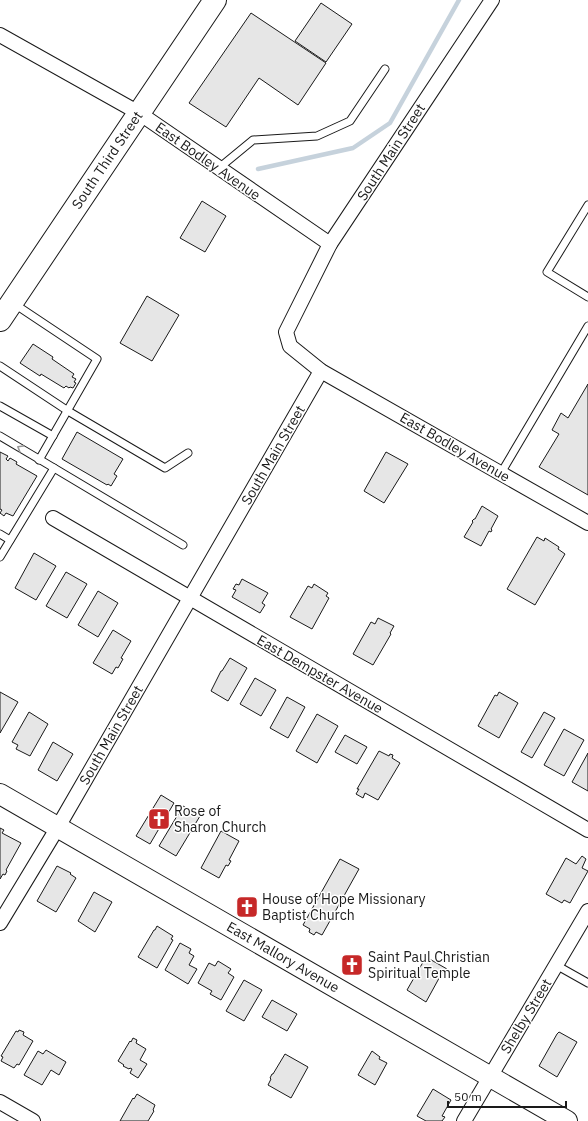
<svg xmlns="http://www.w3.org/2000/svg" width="588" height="1121" viewBox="0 0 588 1121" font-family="'IBM Plex Sans',sans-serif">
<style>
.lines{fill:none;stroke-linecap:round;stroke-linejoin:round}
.stream{stroke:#c6d2dc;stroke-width:4.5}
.building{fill:#e6e6e6;stroke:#1a1a1a}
.service-casing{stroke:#1a1a1a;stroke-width:9}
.minor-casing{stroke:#1a1a1a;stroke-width:16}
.secondary-casing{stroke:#1a1a1a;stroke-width:22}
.primary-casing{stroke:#1a1a1a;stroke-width:24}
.service{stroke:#fff;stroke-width:7}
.minor{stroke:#fff;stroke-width:14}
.secondary{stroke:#fff;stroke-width:20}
.primary{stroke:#fff;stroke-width:22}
.oneway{stroke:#989898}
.labels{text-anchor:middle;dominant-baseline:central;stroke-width:3;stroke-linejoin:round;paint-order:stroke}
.street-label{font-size:14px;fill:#1a1a1a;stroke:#fff}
.poi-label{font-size:14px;fill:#1a1a1a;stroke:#fff;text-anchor:start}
</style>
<rect width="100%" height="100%" fill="#fff"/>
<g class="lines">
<path class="stream" d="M 258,169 L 353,148 L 390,123 L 459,0"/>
</g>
<g class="building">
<path d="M 321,3 L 352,24 L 326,62 L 295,41 Z"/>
<path d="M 251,13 L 326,63 L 298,105 L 259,78 L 226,127 L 189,103 Z"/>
<path d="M 202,201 L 226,216 L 205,252 L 180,238 Z"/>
<path d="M 147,296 L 179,315 L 152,361 L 120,343 Z"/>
<path d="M 33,344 L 53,357 L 52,359 L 74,374 L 72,377 L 76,379 L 74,382 L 76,383 L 73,388 L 70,387 L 69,388 L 66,386 L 64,388 L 41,374 L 40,376 L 20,363 Z"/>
<path d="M 588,384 L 588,495 L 539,467 L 559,434 L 552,430 L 561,413 L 568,418 Z"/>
<path d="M 77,432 L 123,459 L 114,474 L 117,476 L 111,486 L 108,484 L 107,485 L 62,459 Z"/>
<path d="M 0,452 L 8,456 L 6,459 L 8,461 L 10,458 L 17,462 L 16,464 L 37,476 L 13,516 L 6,513 L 4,516 L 0,513 L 2,510 L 0,509 Z"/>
<path d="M 386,452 L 408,464 L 384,503 L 364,491 Z"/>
<path d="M 482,506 L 498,516 L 491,529 L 492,530 L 491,532 L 489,531 L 481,546 L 464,537 L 473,522 L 472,521 L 474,519 L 475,519 Z"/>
<path d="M 537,537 L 544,541 L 545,538 L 559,547 L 558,549 L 565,554 L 535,605 L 507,589 Z"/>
<path d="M 34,553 L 56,566 L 36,600 L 15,588 Z"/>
<path d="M 66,572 L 87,584 L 67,618 L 46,606 Z"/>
<path d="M 242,579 L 268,593 L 262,603 L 265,605 L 260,613 L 232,597 L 236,590 L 233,589 L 236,584 L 239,585 Z"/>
<path d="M 314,584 L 328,593 L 326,596 L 329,598 L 312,629 L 290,617 L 308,586 L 312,588 Z"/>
<path d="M 98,591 L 118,603 L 98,637 L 78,625 Z"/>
<path d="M 378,618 L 394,626 L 390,633 L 391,634 L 373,665 L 353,654 L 371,622 L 375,624 Z"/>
<path d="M 113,630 L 131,641 L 121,658 L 123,659 L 118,668 L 116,667 L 112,674 L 93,663 Z"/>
<path d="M 230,658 L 247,668 L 228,701 L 211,691 L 221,671 L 222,671 Z"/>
<path d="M 255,678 L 276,690 L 261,716 L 240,704 Z"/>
<path d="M 0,692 L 18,702 L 0,733 Z"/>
<path d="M 499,692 L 518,703 L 499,738 L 478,726 L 495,695 L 497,696 Z"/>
<path d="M 287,697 L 305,707 L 288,738 L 270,728 Z"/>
<path d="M 29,712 L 48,724 L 30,756 L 16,749 L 18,745 L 12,742 Z"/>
<path d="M 544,712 L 555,718 L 532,758 L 521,752 Z"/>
<path d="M 317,714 L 338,726 L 317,763 L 296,751 Z"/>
<path d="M 564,729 L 584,740 L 564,776 L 544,765 Z"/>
<path d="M 345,735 L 367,747 L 357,764 L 335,752 Z"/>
<path d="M 53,742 L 73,754 L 57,781 L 38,770 Z"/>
<path d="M 379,751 L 389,756 L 390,754 L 393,755 L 392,758 L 400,763 L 378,800 L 365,793 L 363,798 L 356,794 L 359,789 L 357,789 Z"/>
<path d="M 588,753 L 588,791 L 572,782 Z"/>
<path d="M 161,795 L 174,803 L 150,844 L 136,836 Z"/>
<path d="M 183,806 L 200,816 L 176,856 L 159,846 Z"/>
<path d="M 0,828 L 4,830 L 2,833 L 21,843 L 6,870 L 7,871 L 5,875 L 3,874 L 0,879 Z"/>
<path d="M 221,831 L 239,841 L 229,860 L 231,861 L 228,866 L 226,865 L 219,878 L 201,868 Z"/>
<path d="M 582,856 L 586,859 L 582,868 L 588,871 L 570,903 L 564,900 L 562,903 L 546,894 L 566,858 L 576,864 Z"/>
<path d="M 340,859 L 359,869 L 322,935 L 316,932 L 314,935 L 309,932 L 310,929 L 303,925 Z"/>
<path d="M 57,866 L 71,873 L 70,874 L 76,878 L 56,912 L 37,901 Z"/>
<path d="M 94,892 L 112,902 L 95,932 L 78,921 Z"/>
<path d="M 157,926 L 173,936 L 171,939 L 173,940 L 157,968 L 138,957 L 154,930 L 155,930 Z"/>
<path d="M 180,943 L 191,949 L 189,953 L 194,956 L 189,965 L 197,969 L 188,984 L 165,970 Z"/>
<path d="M 426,957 L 447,969 L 445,973 L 443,971 L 426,1002 L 407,990 Z"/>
<path d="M 218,961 L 231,969 L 228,973 L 234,977 L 221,1000 L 210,994 L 212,991 L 198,983 L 209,963 L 215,966 Z"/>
<path d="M 244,980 L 262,990 L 244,1021 L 226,1011 Z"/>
<path d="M 272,1000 L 297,1014 L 287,1031 L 262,1017 Z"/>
<path d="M 19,1030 L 24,1032 L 23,1035 L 33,1041 L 19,1065 L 17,1064 L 14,1068 L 1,1061 L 3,1057 L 1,1056 L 16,1031 L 18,1032 Z"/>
<path d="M 559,1032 L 577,1042 L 557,1077 L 539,1066 L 557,1034 Z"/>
<path d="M 133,1038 L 137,1040 L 136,1043 L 146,1049 L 140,1060 L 147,1064 L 138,1078 L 130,1073 L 132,1069 L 130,1068 L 129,1069 L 123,1066 L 124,1065 L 118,1061 L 130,1041 L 131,1042 Z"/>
<path d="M 46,1050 L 66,1062 L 59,1075 L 51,1070 L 42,1085 L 24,1075 L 38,1051 L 43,1054 Z"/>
<path d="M 372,1051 L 380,1057 L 379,1059 L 387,1063 L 375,1085 L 358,1075 Z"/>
<path d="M 285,1054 L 308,1067 L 291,1098 L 268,1085 L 271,1079 L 270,1078 L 272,1074 L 273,1074 Z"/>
<path d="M 433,1089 L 451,1100 L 442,1116 L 445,1117 L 442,1121 L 426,1121 L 417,1116 Z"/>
<path d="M 137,1094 L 155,1105 L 153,1110 L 154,1111 L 148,1121 L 120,1121 L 133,1098 L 134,1099 Z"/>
</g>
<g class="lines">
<g class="service-casing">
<g id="service">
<path d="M 219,168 L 253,140 L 317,136 L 350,121 L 385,69"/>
<path d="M 588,205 L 547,272 L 588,297"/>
<path d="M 13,303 L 97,359 L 39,460"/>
<path d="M 0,366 L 68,411 L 165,468 L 188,453"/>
<path d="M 0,406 L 53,436"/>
<path d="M 0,436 L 54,468 L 0,557"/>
<path d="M 54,468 L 183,545"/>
<path d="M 501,473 L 588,326"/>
<path d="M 0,534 L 10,540"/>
<path d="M 556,965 L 588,983"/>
</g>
</g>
<g class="minor-casing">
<g id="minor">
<path d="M 492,0 L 330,244 L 286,332 L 290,346 L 321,371 L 588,523"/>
<path d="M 0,35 L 139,113 L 330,244"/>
<path d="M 53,518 L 588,830"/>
<path d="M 0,923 L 58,827 L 321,371"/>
<path d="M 0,1102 L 33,1121"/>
<path d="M 464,1121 L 588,911"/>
</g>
</g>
<g class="secondary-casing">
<path id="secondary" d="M 0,794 L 567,1121"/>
</g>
<g class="primary-casing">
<path id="primary" d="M 0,320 L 215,0"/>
</g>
<use href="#service" class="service"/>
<use href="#minor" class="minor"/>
<use href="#secondary" class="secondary"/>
<use href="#primary" class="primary"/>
</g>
<defs><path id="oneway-chevron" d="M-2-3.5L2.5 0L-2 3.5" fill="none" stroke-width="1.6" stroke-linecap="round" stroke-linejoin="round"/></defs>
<use class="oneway" href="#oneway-chevron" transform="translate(20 448) rotate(-149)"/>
<defs>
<g id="church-square" transform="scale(1.15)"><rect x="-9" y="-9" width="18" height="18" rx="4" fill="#c62828" stroke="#fff"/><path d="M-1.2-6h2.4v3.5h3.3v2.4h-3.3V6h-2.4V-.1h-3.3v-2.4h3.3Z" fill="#fff"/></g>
</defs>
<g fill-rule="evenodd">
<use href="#church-square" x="159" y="819"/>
<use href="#church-square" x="247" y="907"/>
<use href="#church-square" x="352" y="965"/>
</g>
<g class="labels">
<g class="street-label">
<text transform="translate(391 152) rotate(-57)">South Main Street</text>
<text transform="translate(107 160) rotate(-56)">South Third Street</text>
<text transform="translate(208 161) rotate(35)">East Bodley Avenue</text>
<text transform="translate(455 447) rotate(30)">East Bodley Avenue</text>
<text transform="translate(273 455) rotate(-60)">South Main Street</text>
<text transform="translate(320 674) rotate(30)">East Dempster Avenue</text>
<text transform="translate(111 735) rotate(-60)">South Main Street</text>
<text transform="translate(283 957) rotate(30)">East Mallory Avenue</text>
<text transform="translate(526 1016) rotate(-59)">Shelby Street</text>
</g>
<g class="poi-label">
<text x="174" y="811">Rose of<tspan x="174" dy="16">Sharon Church</tspan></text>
<text x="262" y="899">House of Hope Missionary<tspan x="262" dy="16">Baptist Church</tspan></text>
<text x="368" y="957">Saint Paul Christian<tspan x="368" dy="16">Spiritual Temple</tspan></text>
</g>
</g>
<path d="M448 1101v6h118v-6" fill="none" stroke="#1a1a1a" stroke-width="2"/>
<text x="454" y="1101" font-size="12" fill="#1a1a1a" stroke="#ffffff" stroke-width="3" paint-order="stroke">50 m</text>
</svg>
